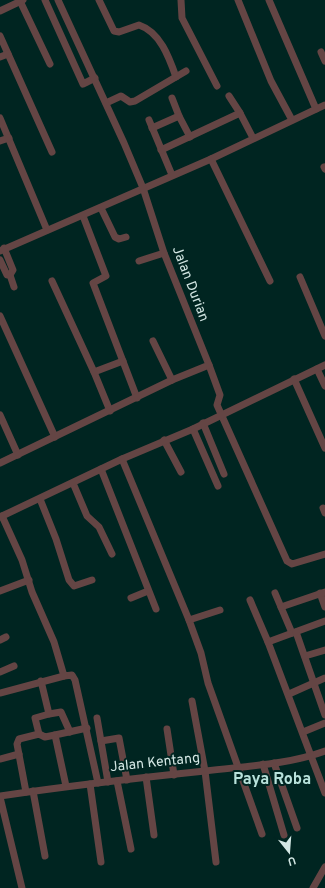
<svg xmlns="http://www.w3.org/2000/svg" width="325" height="888" viewBox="0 0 325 888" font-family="Overpass,sans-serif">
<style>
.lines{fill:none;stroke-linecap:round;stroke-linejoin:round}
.minor{stroke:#644544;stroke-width:7}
.labels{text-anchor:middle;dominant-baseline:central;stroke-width:4;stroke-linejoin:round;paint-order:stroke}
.street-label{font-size:14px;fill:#d3e7e4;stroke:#002521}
.quarter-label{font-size:16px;font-weight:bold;fill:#b8e2db;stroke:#002521}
</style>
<rect width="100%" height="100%" fill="#002521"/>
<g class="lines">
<g class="minor">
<path d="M 45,0 L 83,84 L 95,78"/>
<path d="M 99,0 L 114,31 L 119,32 L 139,25 C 160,32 169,57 176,77"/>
<path d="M 181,0 L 182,18 L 217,86"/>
<path d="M 238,0 L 271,81 L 292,120"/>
<path d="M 269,0 L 316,109"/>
<path d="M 20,1 L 50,64"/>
<path d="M 0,11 L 23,0"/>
<path d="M 0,36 L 52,152"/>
<path d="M 321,52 L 325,61"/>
<path d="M 0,57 L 8,54"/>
<path d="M 229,96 L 240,113"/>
<path d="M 172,98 L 179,116"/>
<path d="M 106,103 L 121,96 L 130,102 L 135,101 L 186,71"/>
<path d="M 0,118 L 47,230"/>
<path d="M 149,120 L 172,175"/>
<path d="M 152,128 L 179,116 L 190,137"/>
<path d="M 0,141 L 9,138"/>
<path d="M 161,150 L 240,113 L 253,138"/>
<path d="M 211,159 L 270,281"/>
<path d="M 324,167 L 325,169"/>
<path d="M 101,208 L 115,237 L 119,239 L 126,237"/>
<path d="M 83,216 L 106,276 L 93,283 L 137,398"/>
<path d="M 4,248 L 13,270 L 10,275"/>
<path d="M 0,251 L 211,159 L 325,105"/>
<path d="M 0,260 L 7,275 L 10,275 L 14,287"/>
<path d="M 139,261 L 164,253"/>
<path d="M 300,277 L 325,336"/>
<path d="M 52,281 L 94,372 L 123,361"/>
<path d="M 0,316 L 55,437"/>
<path d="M 153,341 L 172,380"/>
<path d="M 209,365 L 220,395 L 217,405 L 287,561 L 292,564 L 325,554"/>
<path d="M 317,369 L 325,386"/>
<path d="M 94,372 L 110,411"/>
<path d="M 294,379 L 325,448"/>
<path d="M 0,415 L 18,455"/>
<path d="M 203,423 L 224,474"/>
<path d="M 193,429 L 218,486"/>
<path d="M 164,440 L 181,472"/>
<path d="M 122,459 L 189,620 L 201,653 L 208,683 L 262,834"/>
<path d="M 0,463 L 172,380 L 209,365 L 164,253 L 143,188 L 124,143 L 58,0"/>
<path d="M 101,469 L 156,609"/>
<path d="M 73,483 L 87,516 L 99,527 L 112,554"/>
<path d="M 40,499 L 56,539 L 69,580 L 74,586 L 92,580"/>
<path d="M 323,508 L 325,513"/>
<path d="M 2,516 L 22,560 L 32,592 L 54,642 L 64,676 L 72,675 L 75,680 L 98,783"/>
<path d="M 0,517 L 122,459 L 193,429 L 325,365"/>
<path d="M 0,591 L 29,580"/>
<path d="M 275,593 L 292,633"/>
<path d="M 320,593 L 325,607"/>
<path d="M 131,598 L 148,591"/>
<path d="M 250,600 L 268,642"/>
<path d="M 281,607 L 325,592"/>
<path d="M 189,620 L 220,610"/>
<path d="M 325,621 L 268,642 L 325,793"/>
<path d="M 296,632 L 325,715"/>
<path d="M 0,640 L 6,637"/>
<path d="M 305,656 L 325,650"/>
<path d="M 0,672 L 14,666"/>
<path d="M 0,693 L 64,676"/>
<path d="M 289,694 L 325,678"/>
<path d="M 192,701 L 205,771 L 216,862"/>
<path d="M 49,714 L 61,712 L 70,732"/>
<path d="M 97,718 L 108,782"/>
<path d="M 167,729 L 174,775"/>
<path d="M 303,732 L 325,723"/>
<path d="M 39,734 L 35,718 L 49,714 L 41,681"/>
<path d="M 55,735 L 87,728"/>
<path d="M 101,741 L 119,738 L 127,780"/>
<path d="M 0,759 L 19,754"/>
<path d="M 274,763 L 297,828"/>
<path d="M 263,764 L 284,835"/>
<path d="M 146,777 L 154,835"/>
<path d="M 117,781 L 131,849"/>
<path d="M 90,784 L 101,862"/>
<path d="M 33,791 L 45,856"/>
<path d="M 26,792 L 17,744 L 19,739 L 39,734 L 45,737 L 55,735 L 66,786"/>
<path d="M 0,796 C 68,786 137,778 205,771 C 245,766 287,765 325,751"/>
<path d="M 0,797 L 22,888"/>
<path d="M 313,888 L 325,867"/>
</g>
</g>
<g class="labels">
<g class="street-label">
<text transform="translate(190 284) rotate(69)">Jalan Durian</text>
<text transform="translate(155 763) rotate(-6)">Jalan Kentang</text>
</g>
<g class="quarter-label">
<text x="272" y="780">Paya Roba</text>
</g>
</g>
<g transform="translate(289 852) rotate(163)" stroke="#002521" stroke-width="3" paint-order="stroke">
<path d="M0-3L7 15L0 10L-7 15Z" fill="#d3e7e4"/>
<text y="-6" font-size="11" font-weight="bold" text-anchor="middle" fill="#d3e7e4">U</text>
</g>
</svg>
